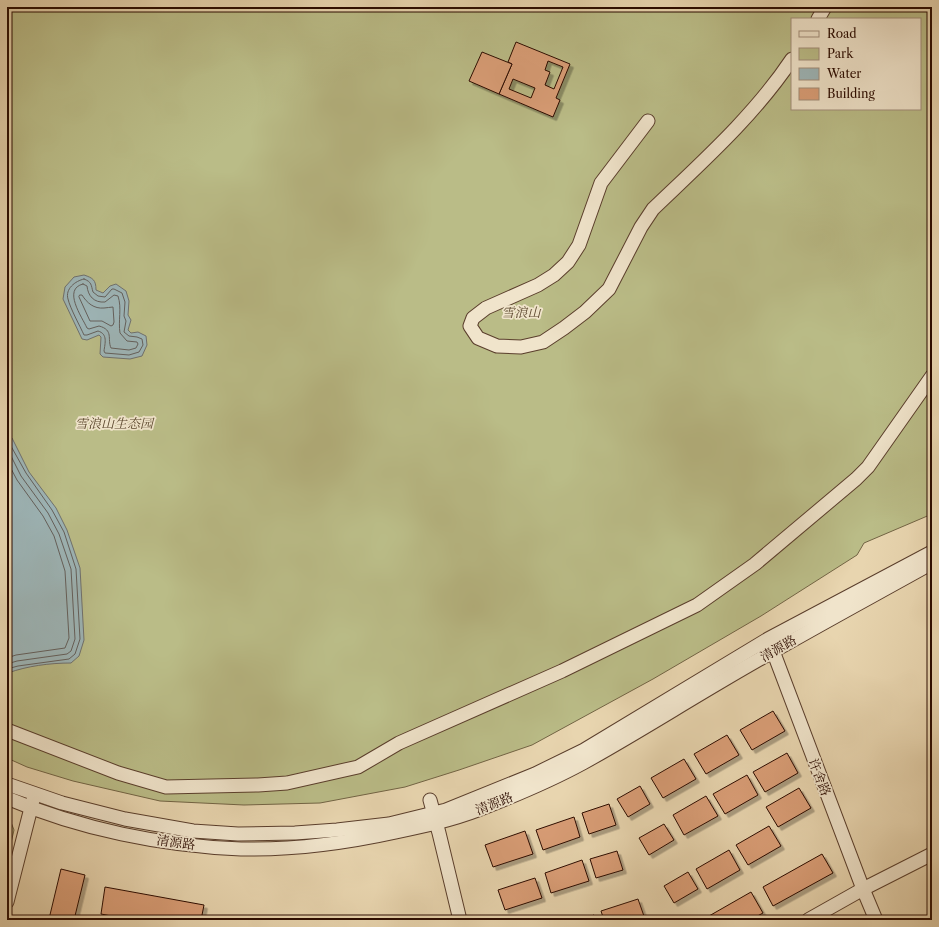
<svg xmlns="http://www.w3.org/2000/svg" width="939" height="927" viewBox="0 0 939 927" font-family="'Libre Caslon Text','Noto Serif SC',serif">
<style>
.green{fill:#babc87;stroke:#726444;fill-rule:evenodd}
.water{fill:#9db5b7;stroke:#6f716e}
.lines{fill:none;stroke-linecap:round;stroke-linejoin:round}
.shore{stroke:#64605c;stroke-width:1}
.building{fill:#da9e77;stroke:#2b0b00;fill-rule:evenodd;filter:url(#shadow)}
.minor-casing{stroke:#5a3e2c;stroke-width:15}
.minor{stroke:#f0e4cb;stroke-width:13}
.labels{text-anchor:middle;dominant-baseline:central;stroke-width:3.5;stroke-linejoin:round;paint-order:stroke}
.park-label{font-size:13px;font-style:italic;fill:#5d492f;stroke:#f0e4cb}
.street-label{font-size:13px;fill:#2b0b00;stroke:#f0e4cb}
</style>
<defs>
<filter id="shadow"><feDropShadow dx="3.5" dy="3.5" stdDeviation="0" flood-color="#0004"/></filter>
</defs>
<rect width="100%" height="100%" fill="#e8d5af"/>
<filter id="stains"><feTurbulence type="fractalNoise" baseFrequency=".005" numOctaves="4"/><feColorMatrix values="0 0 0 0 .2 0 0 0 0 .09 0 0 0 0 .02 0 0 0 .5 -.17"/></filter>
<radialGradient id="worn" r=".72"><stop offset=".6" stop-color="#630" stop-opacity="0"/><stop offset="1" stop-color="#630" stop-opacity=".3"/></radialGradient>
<g class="green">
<path d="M 7,7 L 932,7 L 932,514 L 864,543 L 857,555 L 761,616 L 653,679 L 532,745 L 459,770 L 405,787 L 320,803 L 244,805 L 160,801 L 73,781 L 27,767 L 7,758 ZM 792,19 L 920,19 L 920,109 L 792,109 Z"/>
<path d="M 7,812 L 14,830 L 7,860 Z"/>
</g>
<g class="water">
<path d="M 84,275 C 93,278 96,280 96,290 L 103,293 L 110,286 L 116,284 L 126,291 L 129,301 L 128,315 L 131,320 L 128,330 L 131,333 L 138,332 L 146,336 L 147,345 L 142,356 L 130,359 L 103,357 L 100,354 L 101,337 L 99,335 L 87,340 L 82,339 L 63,299 L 65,287 L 74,277 Z"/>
<path d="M 7,434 L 12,438 L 29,472 L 56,508 L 67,530 L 80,568 L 84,640 L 79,656 L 71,663 C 50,663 27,666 8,673 Z"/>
</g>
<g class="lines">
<g class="shore">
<path d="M 84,279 C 92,282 91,285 93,292 L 98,296 L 105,297 L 112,289 L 114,289 L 122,293 L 125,302 L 124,316 L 126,321 L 124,332 L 129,336 L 137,337 L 142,339 L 143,345 L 139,352 L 129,355 L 105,353 L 104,351 C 105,343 108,334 98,331 L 87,335 L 84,335 C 80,326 70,308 68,299 C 65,289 75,281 84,279 Z"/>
<path d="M 83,284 L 87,286 C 88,296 94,303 105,302 L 114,295 L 118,296 C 122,308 118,321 120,333 L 127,341 L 137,342 L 138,344 L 136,348 L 129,350 L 111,348 C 107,339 114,330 99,326 L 89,329 L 87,328 C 82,317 62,289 83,284 Z"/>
<path d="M 80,295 L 82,295 C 87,303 94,309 104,308 C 107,308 110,307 113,307 L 114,322 L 113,325 L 111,326 L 102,321 L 90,321 L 79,297 Z"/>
<path d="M 7,439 L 26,473 L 52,510 L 64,532 L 76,569 L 80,639 L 75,654 L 69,659 L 18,666 L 7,669"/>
<path d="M 7,448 L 21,476 L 48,513 L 59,534 L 71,569 L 75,639 L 71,651 L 67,654 L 17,661 L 7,664"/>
<path d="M 7,461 L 17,480 L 43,516 L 54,536 L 65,571 L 69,638 L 65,648 L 16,655 L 7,658"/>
</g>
</g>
<g class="building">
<path d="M 516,42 L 570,64 L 556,98 L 560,100 L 553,117 L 499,94 L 512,64 L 508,62 ZM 548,61 L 563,67 L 554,89 L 545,85 L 550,72 L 545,70 ZM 513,79 L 535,88 L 531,98 L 509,89 Z"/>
<path d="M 482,52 L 512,64 L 499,94 L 469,81 Z"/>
<path d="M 773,711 L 785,731 L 752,750 L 740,730 Z"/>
<path d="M 727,735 L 739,755 L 706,774 L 694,754 Z"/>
<path d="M 787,753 L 798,773 L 765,792 L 753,772 Z"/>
<path d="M 684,759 L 696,779 L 663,798 L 651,778 Z"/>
<path d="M 747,775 L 758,795 L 725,814 L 713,794 Z"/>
<path d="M 640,786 L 650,804 L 628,817 L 617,799 Z"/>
<path d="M 799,788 L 811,808 L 778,827 L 766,807 Z"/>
<path d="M 706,796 L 718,816 L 684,835 L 673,815 Z"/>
<path d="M 609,804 L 616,825 L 589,834 L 582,813 Z"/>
<path d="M 574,817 L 580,837 L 543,850 L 536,830 Z"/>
<path d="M 664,824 L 674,840 L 649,855 L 639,838 Z"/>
<path d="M 769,826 L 781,846 L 748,865 L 736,845 Z"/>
<path d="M 525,831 L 533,854 L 493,867 L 485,845 Z"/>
<path d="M 729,850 L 740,870 L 707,889 L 696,869 Z"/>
<path d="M 617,851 L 623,870 L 596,878 L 590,859 Z"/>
<path d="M 822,854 L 833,873 L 773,906 L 763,887 Z"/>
<path d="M 582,860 L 589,881 L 551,893 L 545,873 Z"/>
<path d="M 61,869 L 85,875 L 74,920 L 49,919 Z"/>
<path d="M 688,872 L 698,889 L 674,903 L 664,886 Z"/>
<path d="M 535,878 L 542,898 L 505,910 L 498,890 Z"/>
<path d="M 105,887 L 204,905 L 201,920 L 132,920 L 101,914 Z"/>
<path d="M 751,892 L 763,913 L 750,920 L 702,920 Z"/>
<path d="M 638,899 L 645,919 L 641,920 L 604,920 L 601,911 Z"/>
<path d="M 594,915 L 595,920 L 579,920 Z"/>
</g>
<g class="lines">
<g class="minor-casing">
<g id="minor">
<path d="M 818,19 L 825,7"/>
<path d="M 648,121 L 601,183 L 579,245 L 568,262 L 554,275 L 538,285 L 486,308 L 473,318 L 470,326 L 478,338 L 497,346 L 521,347 L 543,342 L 564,328 L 585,312 L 609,289 L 641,227 L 653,209 C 702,162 754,116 792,59"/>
<path d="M 770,643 L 863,889 L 876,920"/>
<path d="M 7,730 L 118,773 L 166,787 L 258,785 L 287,783 L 358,767 L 399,743 L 562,671 L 697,605 L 755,564 L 856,479 L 868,467 L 932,376"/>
<path d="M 7,784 L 62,803 L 125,819 L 193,831 L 238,834 L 295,833 L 337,830 L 389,824 L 446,810 L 535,774 L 584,750 L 768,639 L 932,552"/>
<path d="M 7,798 C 80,829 162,846 241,849 C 293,850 346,843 396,832 C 424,826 452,820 478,810 C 514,796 550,781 583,763 C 630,737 676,708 722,681 C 791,640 862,602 932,563"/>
<path d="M 430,800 L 439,833 L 460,920"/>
<path d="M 7,902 L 33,800"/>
<path d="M 808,920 L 863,889 L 932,854"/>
</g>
</g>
<use href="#minor" class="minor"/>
</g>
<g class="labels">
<g class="park-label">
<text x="521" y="312">雪浪山</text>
<text x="114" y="423">雪浪山生态园</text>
</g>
<g class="street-label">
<text transform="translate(778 648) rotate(-30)">清源路</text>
<text transform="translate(820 777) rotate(69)">许舍路</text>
<text transform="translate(494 803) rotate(-22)">清源路</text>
<text transform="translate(176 842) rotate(8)">清源路</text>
</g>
</g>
<rect width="939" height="927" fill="none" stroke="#e8d5af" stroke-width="24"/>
<rect x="8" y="8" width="923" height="911" fill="none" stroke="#2b0b00" stroke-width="2"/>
<rect x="12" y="12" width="915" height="903" fill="none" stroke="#2b0b00"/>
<rect x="791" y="18" width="130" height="92" fill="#f0e4cb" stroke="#a18d7a"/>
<rect x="799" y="31" width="20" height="6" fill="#f0e4cb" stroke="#a18d7a"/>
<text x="827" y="38" font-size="12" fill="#2b0b00">Road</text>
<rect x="799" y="48" width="20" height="12" fill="#babc87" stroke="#a18d7a"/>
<text x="827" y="58" font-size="12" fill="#2b0b00">Park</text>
<rect x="799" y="68" width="20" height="12" fill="#9db5b7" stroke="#a18d7a"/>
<text x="827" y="78" font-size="12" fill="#2b0b00">Water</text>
<rect x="799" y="88" width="20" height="12" fill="#da9e77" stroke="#a18d7a"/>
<text x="827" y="98" font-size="12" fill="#2b0b00">Building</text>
<rect width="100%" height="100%" filter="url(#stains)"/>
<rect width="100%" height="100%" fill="url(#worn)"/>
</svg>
